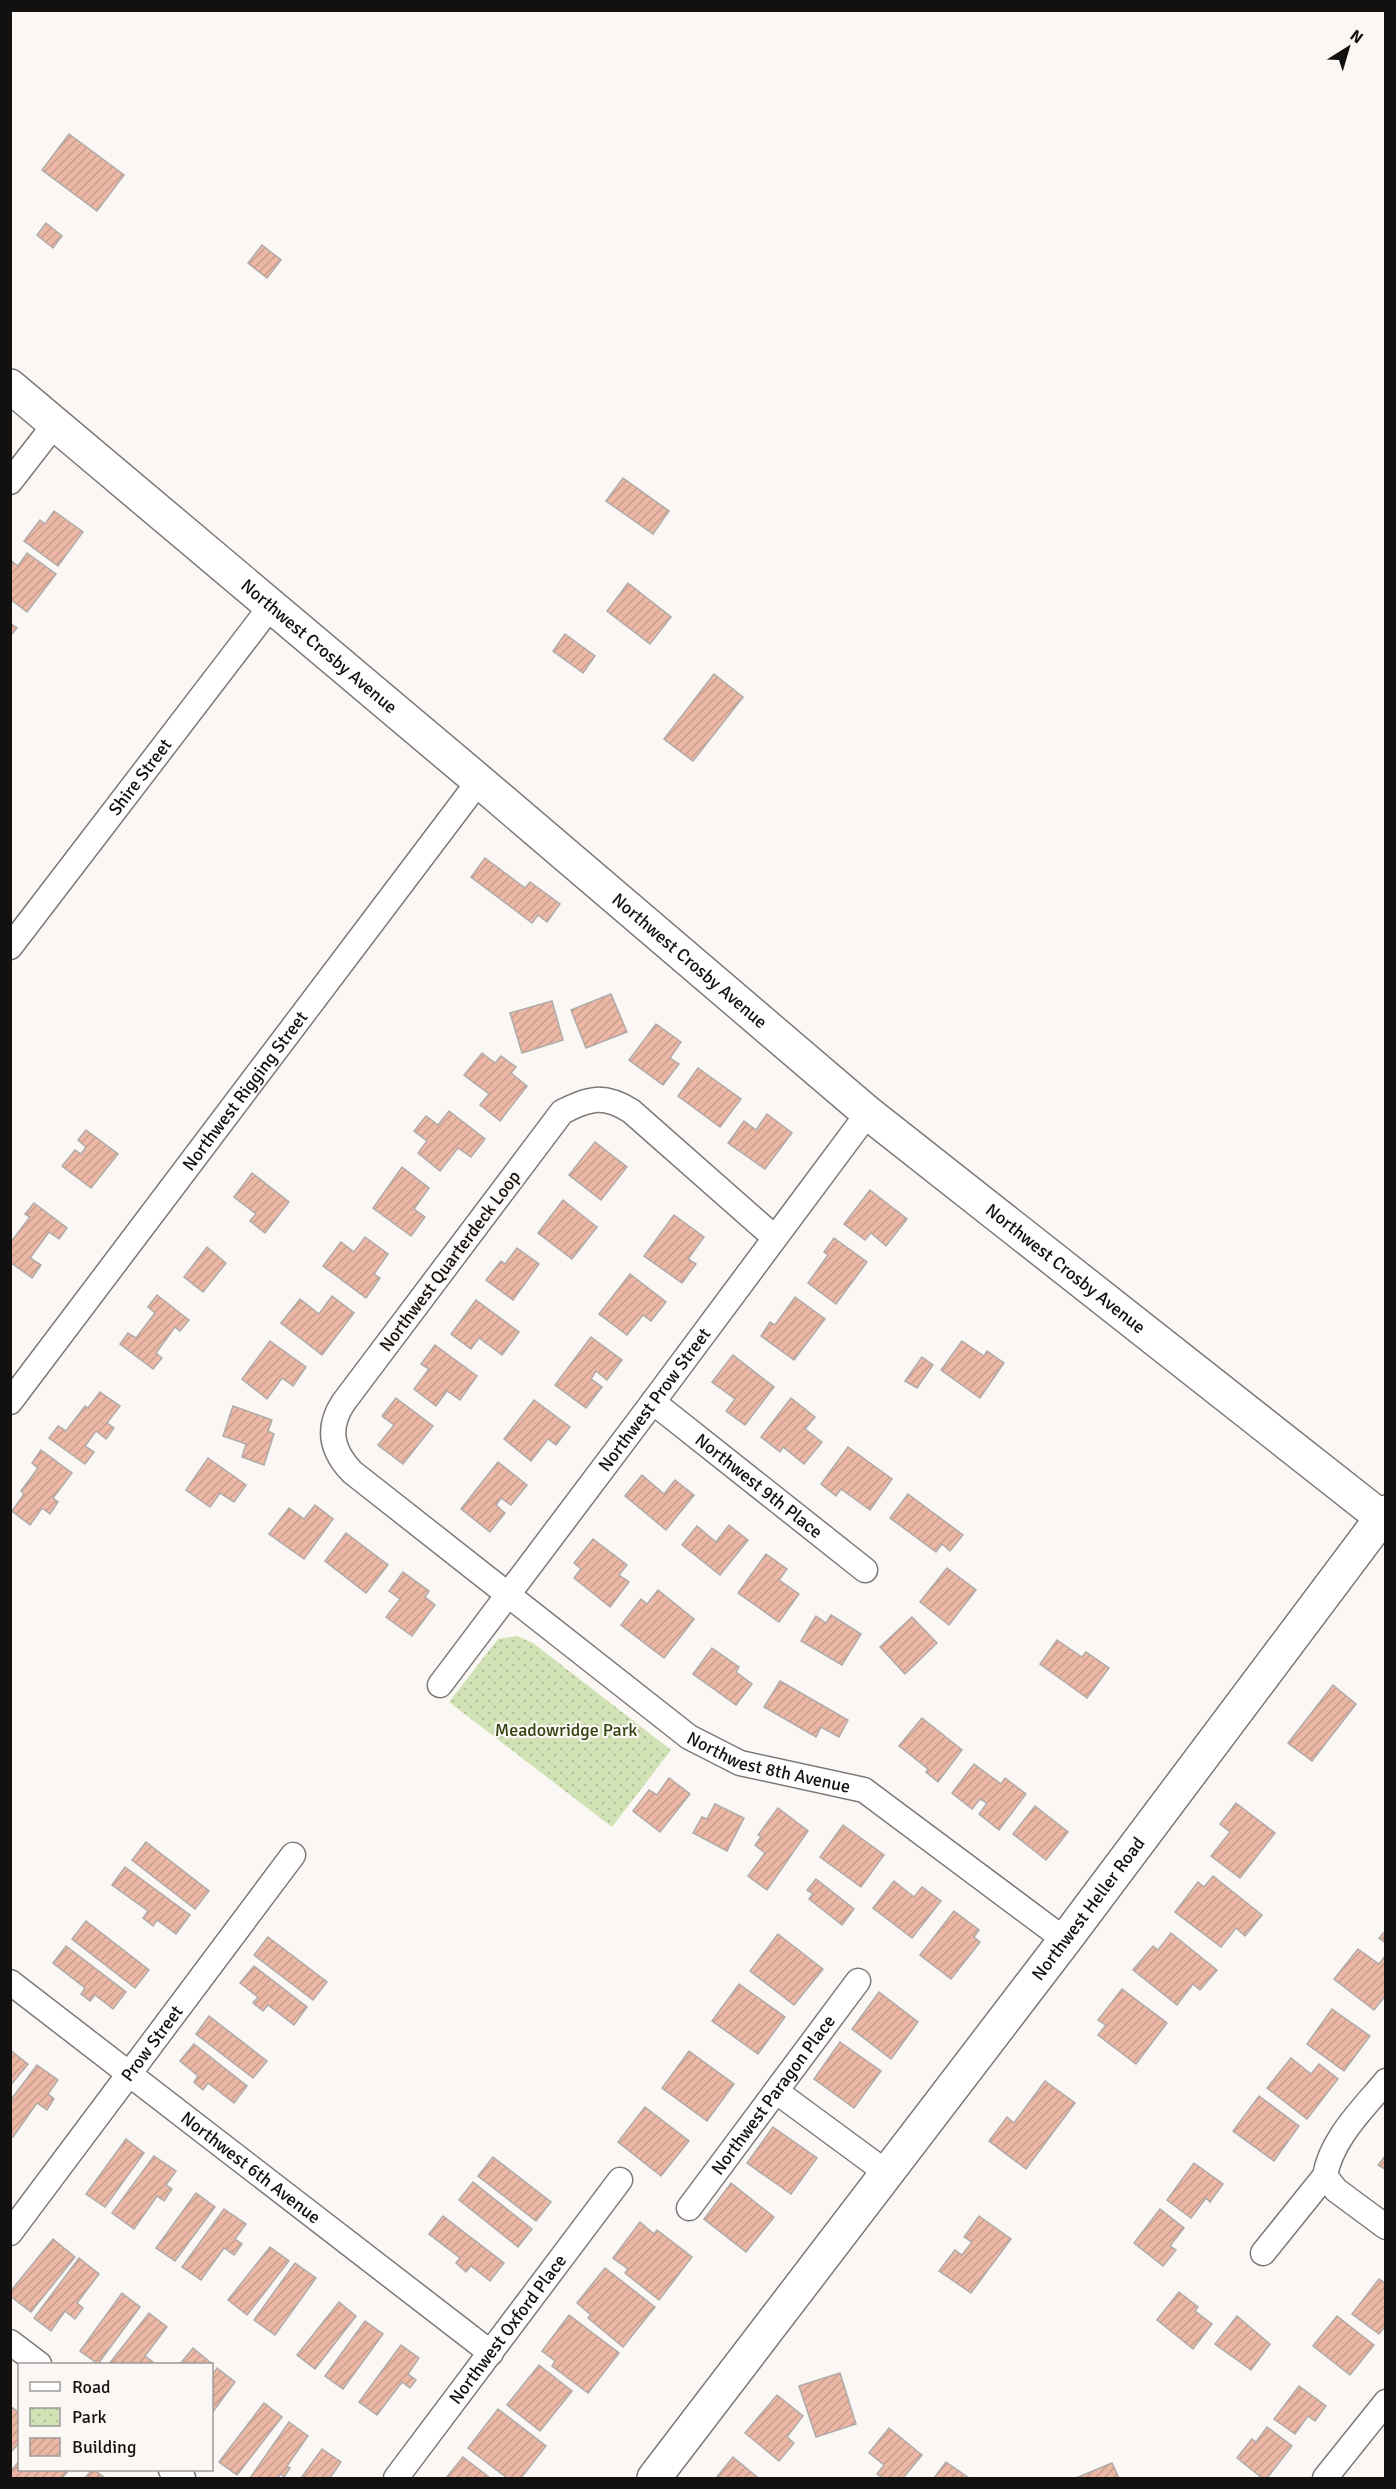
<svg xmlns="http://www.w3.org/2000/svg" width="1396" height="2489" viewBox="0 0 1396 2489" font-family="Signika,sans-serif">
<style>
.park{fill:url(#park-dots)}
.building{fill:url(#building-hatch);stroke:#afaba9;stroke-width:1.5}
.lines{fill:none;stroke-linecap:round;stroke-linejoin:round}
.street-casing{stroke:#7d7978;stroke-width:27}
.secondary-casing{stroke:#7d7978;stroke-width:36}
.street{stroke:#fff;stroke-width:24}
.secondary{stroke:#fff;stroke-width:33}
.labels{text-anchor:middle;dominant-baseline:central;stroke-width:4.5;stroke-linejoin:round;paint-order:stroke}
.street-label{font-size:18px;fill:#121110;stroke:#fbf7f5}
.park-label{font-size:18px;fill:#33430f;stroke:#fbf7f5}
</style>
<defs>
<pattern id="park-dots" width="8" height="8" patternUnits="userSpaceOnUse" patternTransform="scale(1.5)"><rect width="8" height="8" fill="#d1e2b5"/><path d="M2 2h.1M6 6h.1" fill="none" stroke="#b2c19b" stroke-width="1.8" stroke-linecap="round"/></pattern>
<pattern id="building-hatch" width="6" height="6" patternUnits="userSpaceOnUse" patternTransform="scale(1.5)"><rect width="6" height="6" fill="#ecb8a5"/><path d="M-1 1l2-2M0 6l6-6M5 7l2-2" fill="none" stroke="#c99d8d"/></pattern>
</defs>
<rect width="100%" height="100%" fill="#fbf7f5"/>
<path class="park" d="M 517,1636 L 533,1643 L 671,1750 L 612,1827 L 449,1702 L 498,1639 Z"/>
<g class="building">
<path d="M 69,134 L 124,175 L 97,211 L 42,170 Z"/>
<path d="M 46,223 L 62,236 L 53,248 L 37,235 Z"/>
<path d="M 262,245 L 281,260 L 267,278 L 248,263 Z"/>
<path d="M 623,478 L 669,511 L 653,534 L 606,501 Z"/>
<path d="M 54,511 L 83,532 L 58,566 L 24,541 L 40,520 L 45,524 Z"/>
<path d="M 27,553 L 56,574 L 27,612 L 10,599 L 10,560 L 18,566 Z"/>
<path d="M 628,583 L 671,617 L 650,644 L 607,611 Z"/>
<path d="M 10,623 L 17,628 L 10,636 Z"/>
<path d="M 565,634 L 595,656 L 583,673 L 553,651 Z"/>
<path d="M 714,674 L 743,697 L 693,761 L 664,739 Z"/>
<path d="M 485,858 L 525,888 L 530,882 L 560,904 L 547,922 L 538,915 L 532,923 L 471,877 Z"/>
<path d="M 611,994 L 627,1032 L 586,1048 L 571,1010 Z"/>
<path d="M 552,1001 L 563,1040 L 522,1053 L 510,1013 Z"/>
<path d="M 656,1024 L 681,1042 L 670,1058 L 679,1064 L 663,1085 L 629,1060 Z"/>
<path d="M 482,1053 L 495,1063 L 501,1056 L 516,1067 L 511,1073 L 527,1086 L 500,1121 L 480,1105 L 489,1094 L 464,1075 Z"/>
<path d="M 698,1068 L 741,1099 L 720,1127 L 678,1096 Z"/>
<path d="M 449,1111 L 485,1139 L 471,1157 L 458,1148 L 440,1171 L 418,1153 L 427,1141 L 414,1131 L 426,1116 L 438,1125 Z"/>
<path d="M 767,1114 L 792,1133 L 765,1169 L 728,1143 L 744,1121 L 756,1130 Z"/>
<path d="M 86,1130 L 118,1154 L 91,1188 L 62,1166 L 75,1150 L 81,1154 L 86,1147 L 78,1140 Z"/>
<path d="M 595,1142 L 627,1167 L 601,1200 L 569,1175 Z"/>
<path d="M 402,1167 L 429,1188 L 414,1209 L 425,1217 L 411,1236 L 373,1208 Z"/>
<path d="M 252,1173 L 289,1202 L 265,1233 L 250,1221 L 256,1214 L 234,1197 Z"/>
<path d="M 870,1190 L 907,1219 L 886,1246 L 871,1233 L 865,1240 L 844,1224 Z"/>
<path d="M 563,1200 L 597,1227 L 572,1259 L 538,1233 Z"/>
<path d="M 34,1203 L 67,1228 L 59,1239 L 49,1232 L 30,1258 L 41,1265 L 32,1278 L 10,1262 L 10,1243 L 30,1217 L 25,1214 Z"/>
<path d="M 674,1215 L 704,1237 L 688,1259 L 696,1264 L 682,1283 L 644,1256 Z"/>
<path d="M 365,1237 L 388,1254 L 374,1274 L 380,1278 L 366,1298 L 323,1266 L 341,1242 L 354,1252 Z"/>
<path d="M 834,1238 L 867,1262 L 836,1304 L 808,1283 L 828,1255 L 824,1252 Z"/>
<path d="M 207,1247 L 226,1263 L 203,1292 L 184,1277 Z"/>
<path d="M 517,1248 L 539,1264 L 513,1300 L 486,1280 L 501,1261 L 505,1264 Z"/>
<path d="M 630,1274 L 666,1302 L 651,1321 L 643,1315 L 627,1335 L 599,1314 Z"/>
<path d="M 157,1295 L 189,1320 L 180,1331 L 175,1327 L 156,1353 L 162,1358 L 153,1369 L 120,1344 L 128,1333 L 136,1338 L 155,1313 L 148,1307 Z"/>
<path d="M 332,1296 L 354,1313 L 322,1355 L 281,1323 L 300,1299 L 319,1314 Z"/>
<path d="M 795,1297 L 825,1319 L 794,1360 L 761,1336 L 770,1322 L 775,1325 Z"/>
<path d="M 476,1300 L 519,1332 L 502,1355 L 479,1338 L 471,1349 L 451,1334 Z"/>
<path d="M 591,1337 L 622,1360 L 607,1380 L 596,1371 L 591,1379 L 602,1387 L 586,1408 L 555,1385 Z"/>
<path d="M 270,1341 L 306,1367 L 293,1386 L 282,1378 L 267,1399 L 242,1379 Z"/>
<path d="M 962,1341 L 984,1356 L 987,1351 L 1004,1363 L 980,1398 L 941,1370 Z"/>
<path d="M 435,1345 L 477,1376 L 460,1400 L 447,1391 L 436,1406 L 414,1389 L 429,1369 L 421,1364 Z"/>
<path d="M 733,1355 L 774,1387 L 745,1425 L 726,1411 L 735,1399 L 712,1382 Z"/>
<path d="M 922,1357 L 933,1365 L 917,1388 L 905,1381 Z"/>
<path d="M 100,1392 L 120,1406 L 107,1423 L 114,1428 L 106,1439 L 96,1431 L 85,1446 L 94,1452 L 85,1464 L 49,1438 L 58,1426 L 66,1431 L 85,1406 L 88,1408 Z"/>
<path d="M 396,1398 L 433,1426 L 403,1464 L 378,1445 L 394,1425 L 382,1416 Z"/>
<path d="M 791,1398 L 815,1417 L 805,1429 L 822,1442 L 804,1464 L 783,1447 L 780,1452 L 761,1437 Z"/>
<path d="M 534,1400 L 570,1427 L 556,1445 L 548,1439 L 531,1461 L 504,1439 Z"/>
<path d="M 233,1406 L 272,1420 L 268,1431 L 274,1434 L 264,1465 L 242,1457 L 246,1444 L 223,1436 Z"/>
<path d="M 848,1447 L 892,1479 L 870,1510 L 841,1489 L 836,1496 L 821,1484 Z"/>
<path d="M 41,1450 L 72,1473 L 53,1498 L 58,1502 L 50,1514 L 42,1508 L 30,1525 L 12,1511 L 24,1494 L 21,1491 L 38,1468 L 32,1463 Z"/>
<path d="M 208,1458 L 246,1485 L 234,1502 L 220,1493 L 210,1507 L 186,1490 Z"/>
<path d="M 498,1462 L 527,1485 L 511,1505 L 501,1498 L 496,1505 L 505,1513 L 490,1532 L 461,1509 Z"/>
<path d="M 642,1475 L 664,1494 L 675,1480 L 694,1495 L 666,1530 L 625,1496 Z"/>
<path d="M 908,1494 L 963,1535 L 950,1551 L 942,1544 L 936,1552 L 890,1518 Z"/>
<path d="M 315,1505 L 333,1519 L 304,1559 L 269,1534 L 289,1508 L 304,1519 Z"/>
<path d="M 729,1525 L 748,1540 L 720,1575 L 682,1545 L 697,1526 L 716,1542 Z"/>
<path d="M 346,1533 L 388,1565 L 366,1593 L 325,1561 Z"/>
<path d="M 593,1539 L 627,1565 L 619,1575 L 629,1582 L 610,1607 L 574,1578 L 581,1569 L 574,1563 Z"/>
<path d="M 766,1554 L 787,1569 L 779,1580 L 799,1594 L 779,1622 L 738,1593 Z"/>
<path d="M 947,1568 L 976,1590 L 949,1625 L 920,1602 Z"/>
<path d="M 403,1572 L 429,1591 L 425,1597 L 435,1605 L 412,1636 L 386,1617 L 400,1599 L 389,1591 Z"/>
<path d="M 658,1590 L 694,1619 L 664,1658 L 621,1625 L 641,1599 L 647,1604 Z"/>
<path d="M 831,1615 L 861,1634 L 842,1665 L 801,1641 L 816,1616 L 826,1623 Z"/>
<path d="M 912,1617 L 937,1643 L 905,1674 L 880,1647 Z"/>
<path d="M 1057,1640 L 1082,1657 L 1086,1652 L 1109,1668 L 1087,1698 L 1040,1664 Z"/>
<path d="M 712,1648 L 739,1667 L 736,1672 L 752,1684 L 736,1705 L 693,1674 Z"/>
<path d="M 780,1681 L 848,1720 L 839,1737 L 821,1727 L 816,1737 L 764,1707 Z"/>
<path d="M 1333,1685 L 1356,1704 L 1312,1761 L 1288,1743 Z"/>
<path d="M 922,1718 L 962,1750 L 938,1782 L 926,1772 L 928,1769 L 899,1746 Z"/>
<path d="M 974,1764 L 1001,1784 L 1005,1778 L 1026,1794 L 999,1830 L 979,1814 L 987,1803 L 980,1799 L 972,1809 L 952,1793 Z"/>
<path d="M 669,1778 L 690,1794 L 660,1832 L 633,1811 L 649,1790 L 657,1795 Z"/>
<path d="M 1236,1803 L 1275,1833 L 1240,1878 L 1211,1856 L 1230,1832 L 1220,1824 Z"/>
<path d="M 715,1804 L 744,1818 L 727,1851 L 693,1833 L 702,1817 L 707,1819 Z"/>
<path d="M 1035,1806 L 1068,1832 L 1046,1860 L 1013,1834 Z"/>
<path d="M 778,1808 L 808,1831 L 767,1890 L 748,1876 L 765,1853 L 755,1845 L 761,1837 L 758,1835 Z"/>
<path d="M 843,1825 L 884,1855 L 861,1887 L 820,1857 Z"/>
<path d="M 146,1842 L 209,1891 L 195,1909 L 132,1860 Z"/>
<path d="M 125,1867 L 190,1915 L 176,1934 L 157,1920 L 153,1926 L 143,1918 L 148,1911 L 112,1885 Z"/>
<path d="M 1213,1876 L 1262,1915 L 1245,1936 L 1236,1928 L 1221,1947 L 1175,1912 L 1198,1882 L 1204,1887 Z"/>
<path d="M 816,1879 L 854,1909 L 842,1925 L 809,1899 L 813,1894 L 807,1890 Z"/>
<path d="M 894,1881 L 914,1897 L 922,1887 L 941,1901 L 912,1938 L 873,1908 Z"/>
<path d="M 954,1911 L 979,1930 L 974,1937 L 980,1942 L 951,1979 L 920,1955 Z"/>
<path d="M 86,1921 L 149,1970 L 135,1988 L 72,1939 Z"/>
<path d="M 1386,1930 L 1386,1943 L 1379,1938 Z"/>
<path d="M 1171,1933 L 1217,1970 L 1200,1990 L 1193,1984 L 1177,2005 L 1133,1970 L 1153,1946 L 1158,1950 Z"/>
<path d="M 778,1934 L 823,1969 L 794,2005 L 750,1971 Z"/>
<path d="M 268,1937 L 327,1982 L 313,2000 L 254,1955 Z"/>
<path d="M 66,1946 L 126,1992 L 113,2009 L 95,1995 L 90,2001 L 81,1994 L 85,1988 L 53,1963 Z"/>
<path d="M 1358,1949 L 1379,1964 L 1386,1955 L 1386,1995 L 1374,2010 L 1334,1979 Z"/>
<path d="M 254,1966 L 307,2007 L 294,2025 L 268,2005 L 263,2011 L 253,2003 L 258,1997 L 240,1983 Z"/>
<path d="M 739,1984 L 785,2017 L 758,2054 L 712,2021 Z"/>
<path d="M 1122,1989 L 1167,2023 L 1136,2064 L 1098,2035 L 1106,2025 L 1098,2020 Z"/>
<path d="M 879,1992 L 918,2022 L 891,2059 L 852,2029 Z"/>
<path d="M 1332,2009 L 1370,2036 L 1344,2071 L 1307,2044 Z"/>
<path d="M 209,2016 L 267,2061 L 253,2078 L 196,2034 Z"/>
<path d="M 840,2042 L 881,2071 L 854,2108 L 814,2079 Z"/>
<path d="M 194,2044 L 247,2086 L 234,2103 L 208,2083 L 203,2090 L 194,2082 L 198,2076 L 180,2061 Z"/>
<path d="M 10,2050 L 28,2064 L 10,2086 Z"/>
<path d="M 689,2051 L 734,2084 L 707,2121 L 662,2088 Z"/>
<path d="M 1291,2058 L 1311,2074 L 1319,2064 L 1338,2079 L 1307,2119 L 1267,2088 Z"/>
<path d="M 37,2065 L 58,2080 L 48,2094 L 54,2099 L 47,2110 L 37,2103 L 13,2137 L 10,2135 L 10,2101 Z"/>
<path d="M 1045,2081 L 1075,2103 L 1026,2169 L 989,2141 L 1007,2117 L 1014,2123 Z"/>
<path d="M 1259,2096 L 1299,2126 L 1274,2161 L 1233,2131 Z"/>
<path d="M 645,2107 L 689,2141 L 661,2176 L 618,2142 Z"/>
<path d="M 773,2127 L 817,2158 L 791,2194 L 747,2163 Z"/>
<path d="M 126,2139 L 144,2153 L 105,2207 L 86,2194 Z"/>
<path d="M 1386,2155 L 1386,2170 L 1378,2165 Z"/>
<path d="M 154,2156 L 176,2171 L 166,2185 L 172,2189 L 164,2201 L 157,2196 L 134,2229 L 112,2213 Z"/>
<path d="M 493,2157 L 551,2202 L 536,2221 L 478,2176 Z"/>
<path d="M 1194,2163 L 1223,2184 L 1210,2202 L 1206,2198 L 1191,2218 L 1167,2200 Z"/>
<path d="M 473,2182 L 532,2229 L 518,2247 L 459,2200 Z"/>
<path d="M 731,2183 L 774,2217 L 746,2252 L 704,2219 Z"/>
<path d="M 196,2193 L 215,2207 L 175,2261 L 156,2248 Z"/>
<path d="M 224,2209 L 246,2224 L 235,2239 L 242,2244 L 234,2255 L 224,2248 L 201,2280 L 182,2267 Z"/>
<path d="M 1160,2209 L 1184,2228 L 1170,2246 L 1176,2250 L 1163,2266 L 1134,2243 Z"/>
<path d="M 443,2216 L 504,2263 L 490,2281 L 471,2266 L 466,2272 L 456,2263 L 460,2258 L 429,2234 Z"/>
<path d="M 979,2216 L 1011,2239 L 971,2293 L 939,2271 L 955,2250 L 962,2255 L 972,2242 L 964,2237 Z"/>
<path d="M 640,2222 L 654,2234 L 657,2230 L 692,2257 L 659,2300 L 625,2273 L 628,2269 L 613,2258 Z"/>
<path d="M 53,2239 L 75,2257 L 31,2312 L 10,2296 L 10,2292 Z"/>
<path d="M 270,2247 L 289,2261 L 247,2315 L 228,2300 Z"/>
<path d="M 79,2258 L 99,2274 L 77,2303 L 83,2308 L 75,2319 L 65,2311 L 51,2331 L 34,2318 Z"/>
<path d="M 295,2263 L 316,2278 L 275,2335 L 254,2320 Z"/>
<path d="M 605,2268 L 655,2307 L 623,2347 L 588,2318 L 591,2315 L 577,2303 Z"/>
<path d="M 1379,2279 L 1386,2284 L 1386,2325 L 1379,2334 L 1352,2314 Z"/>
<path d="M 1179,2292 L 1198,2307 L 1195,2311 L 1212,2324 L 1193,2349 L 1157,2320 Z"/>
<path d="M 122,2293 L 140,2307 L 98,2364 L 80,2351 Z"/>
<path d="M 339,2302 L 356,2316 L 315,2369 L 297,2355 Z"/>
<path d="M 149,2313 L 167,2327 L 145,2356 L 153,2362 L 151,2364 L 109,2364 Z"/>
<path d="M 569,2315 L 619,2353 L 588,2393 L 552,2366 L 555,2361 L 542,2351 Z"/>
<path d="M 1237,2316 L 1270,2344 L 1251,2370 L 1215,2344 Z"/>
<path d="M 1337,2316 L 1374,2345 L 1350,2375 L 1313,2346 Z"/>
<path d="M 365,2321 L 383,2334 L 343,2389 L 325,2376 Z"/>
<path d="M 401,2345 L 419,2358 L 408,2374 L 416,2380 L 410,2388 L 402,2382 L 377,2415 L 359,2402 Z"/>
<path d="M 193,2348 L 211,2363 L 210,2364 L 180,2364 Z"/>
<path d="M 539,2365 L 572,2391 L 540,2431 L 507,2405 Z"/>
<path d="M 217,2368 L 235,2382 L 212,2413 L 212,2375 Z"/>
<path d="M 840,2373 L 856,2424 L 816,2437 L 799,2386 Z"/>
<path d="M 1299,2386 L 1326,2406 L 1315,2421 L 1308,2416 L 1295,2434 L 1274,2419 Z"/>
<path d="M 777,2395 L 803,2416 L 787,2437 L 794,2443 L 779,2461 L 745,2433 Z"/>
<path d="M 264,2403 L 282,2417 L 237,2475 L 219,2462 Z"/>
<path d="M 10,2406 L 20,2413 L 20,2442 L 10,2453 Z"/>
<path d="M 498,2409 L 546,2446 L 521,2478 L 507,2478 L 468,2448 Z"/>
<path d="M 289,2422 L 308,2436 L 287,2466 L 290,2468 L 284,2477 L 281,2474 L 277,2478 L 250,2478 Z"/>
<path d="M 1267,2427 L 1292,2446 L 1267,2478 L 1262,2478 L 1237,2458 L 1252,2439 L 1256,2442 Z"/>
<path d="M 889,2428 L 922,2455 L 903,2478 L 883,2478 L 877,2474 L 884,2465 L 869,2453 Z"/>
<path d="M 322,2449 L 341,2462 L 330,2478 L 301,2478 Z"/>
<path d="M 463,2457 L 490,2478 L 446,2478 Z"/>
<path d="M 733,2457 L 757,2477 L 756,2478 L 716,2478 Z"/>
<path d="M 20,2460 L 20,2470 L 69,2470 L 62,2478 L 10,2478 L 10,2472 Z"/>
<path d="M 946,2462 L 969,2478 L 934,2478 Z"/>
<path d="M 1112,2463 L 1119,2478 L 1076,2478 Z"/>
<path d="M 92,2470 L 94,2470 L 105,2478 L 85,2478 Z"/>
</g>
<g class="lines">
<g class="street-casing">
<g id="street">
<path d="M 10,482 L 55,424"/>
<path id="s1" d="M 10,947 L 271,606"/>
<path id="s2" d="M 774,1237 L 631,1111 C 604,1094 589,1098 562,1112 L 343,1403 C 327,1428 331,1450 352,1472 L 689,1737 L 740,1763 L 864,1790 L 1065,1940"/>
<path id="s3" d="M 10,1402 L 479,781"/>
<path id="s4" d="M 653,1402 L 865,1570"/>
<path id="s5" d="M 440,1685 L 653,1402 L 868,1113"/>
<path id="s6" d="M 10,1982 L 491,2353"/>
<path d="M 1386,2081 C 1363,2109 1331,2139 1325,2176 L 1336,2190 L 1386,2227"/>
<path d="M 777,2092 L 887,2173"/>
<path id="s7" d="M 689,2208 L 858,1981"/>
<path id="s8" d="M 10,2233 L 293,1855"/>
<path d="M 1263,2253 L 1325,2176"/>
<path d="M 10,2342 L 39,2364"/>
<path d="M 171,2470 L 183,2478"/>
<path id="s9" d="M 396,2478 L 620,2180"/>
<path d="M 1325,2478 L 1386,2402"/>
</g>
</g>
<g class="secondary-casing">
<g id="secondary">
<path id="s10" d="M 10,386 L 479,781 L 868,1113 L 1386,1521"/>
<path id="s11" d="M 654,2478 L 1065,1940 L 1386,1512"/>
</g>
</g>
<use href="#street" class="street"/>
<use href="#secondary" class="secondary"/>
</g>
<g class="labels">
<g class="street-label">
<text stroke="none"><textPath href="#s10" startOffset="404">Northwest Crosby Avenue</textPath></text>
<text stroke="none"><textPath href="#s1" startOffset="214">Shire Street</textPath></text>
<text stroke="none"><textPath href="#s10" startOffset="890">Northwest Crosby Avenue</textPath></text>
<text stroke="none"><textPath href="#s3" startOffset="390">Northwest Rigging Street</textPath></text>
<text transform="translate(450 1261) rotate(-53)">Northwest Quarterdeck Loop</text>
<text stroke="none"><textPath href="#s10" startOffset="1376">Northwest Crosby Avenue</textPath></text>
<text stroke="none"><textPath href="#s5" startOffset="357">Northwest Prow Street</textPath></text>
<text stroke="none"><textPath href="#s4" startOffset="135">Northwest 9th Place</textPath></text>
<text stroke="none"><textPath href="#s2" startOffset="1218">Northwest 8th Avenue</textPath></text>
<text stroke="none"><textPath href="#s11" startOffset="716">Northwest Heller Road</textPath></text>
<text stroke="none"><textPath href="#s8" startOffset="237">Prow Street</textPath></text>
<text stroke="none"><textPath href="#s7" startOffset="141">Northwest Paragon Place</textPath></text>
<text stroke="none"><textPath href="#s6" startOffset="304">Northwest 6th Avenue</textPath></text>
<text stroke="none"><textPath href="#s9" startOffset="186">Northwest Oxford Place</textPath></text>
</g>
<g class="park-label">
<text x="566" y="1730">Meadowridge Park</text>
</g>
</g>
<rect width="1396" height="2489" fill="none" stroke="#121110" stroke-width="24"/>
<rect x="18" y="2363" width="195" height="108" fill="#fbf7f5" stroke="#9e9b99" stroke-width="1.5"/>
<rect x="30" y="2382" width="30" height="9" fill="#ffffff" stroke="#9e9b99" stroke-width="1.5"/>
<text x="72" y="2393" font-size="18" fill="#121110">Road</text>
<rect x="30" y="2408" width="30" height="18" fill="url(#park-dots)" stroke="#9e9b99" stroke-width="1.5"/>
<text x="72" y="2423" font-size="18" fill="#121110">Park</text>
<rect x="30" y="2438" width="30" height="18" fill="url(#building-hatch)" stroke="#9e9b99" stroke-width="1.5"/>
<text x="72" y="2453" font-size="18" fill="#121110">Building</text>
<g transform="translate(1348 48) rotate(37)" stroke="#fbf7f5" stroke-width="4.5" paint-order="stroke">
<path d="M0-4.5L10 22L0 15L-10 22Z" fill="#121110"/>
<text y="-9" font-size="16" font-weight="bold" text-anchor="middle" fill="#121110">N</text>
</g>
</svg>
